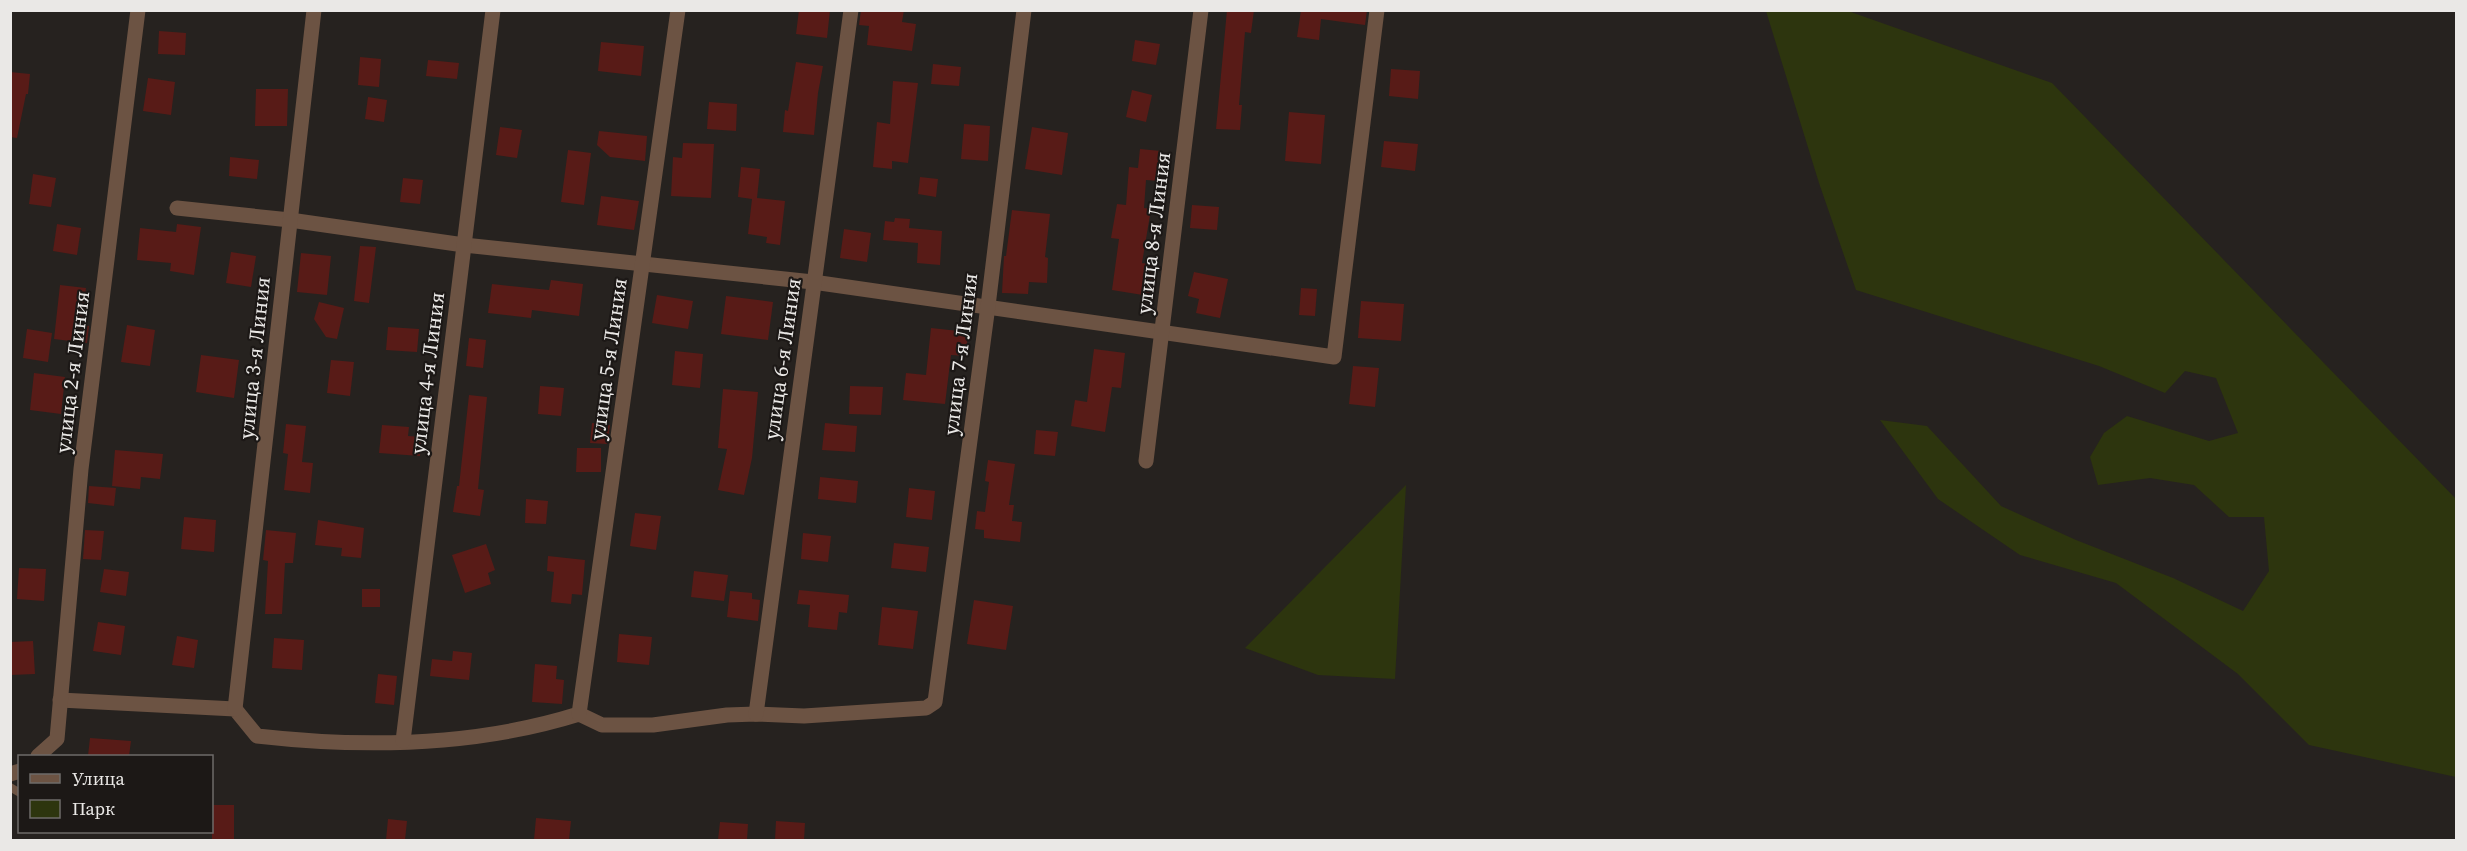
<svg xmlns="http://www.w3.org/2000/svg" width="2467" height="851" viewBox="0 0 2467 851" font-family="'Source Serif 4',serif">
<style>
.green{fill:#2d350e}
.building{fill:#581b17}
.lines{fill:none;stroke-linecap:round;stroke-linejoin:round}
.service{stroke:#6c5343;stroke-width:8}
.minor{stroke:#6c5343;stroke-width:15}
.labels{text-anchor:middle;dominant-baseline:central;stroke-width:4.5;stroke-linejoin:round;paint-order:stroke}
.street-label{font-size:21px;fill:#eae8e6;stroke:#1c1816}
</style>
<rect width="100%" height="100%" fill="#26221f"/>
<g class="green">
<path d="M 1766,11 L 1848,11 L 2052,83 L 2456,499 L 2456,777 L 2309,745 L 2238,674 L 2116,583 L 2020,555 L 1938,499 L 1880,420 L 1927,426 L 2001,506 L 2076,540 L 2173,578 L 2243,611 L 2269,571 L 2264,517 L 2229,517 L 2194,485 L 2150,478 L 2098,485 L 2090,457 L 2104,433 L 2127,416 L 2209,441 L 2238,433 L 2216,378 L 2185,371 L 2165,393 L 2099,366 L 1856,290 L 1819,183 Z"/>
<path d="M 1406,485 L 1395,679 L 1318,675 L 1245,648 Z"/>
</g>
<g class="building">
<path d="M 799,10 L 830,10 L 827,38 L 796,34 Z"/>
<path d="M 861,10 L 904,10 L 902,22 L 916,24 L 912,51 L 867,45 L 869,26 L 859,25 Z"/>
<path d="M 1227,10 L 1254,10 L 1251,33 L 1245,32 L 1239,105 L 1242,105 L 1240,130 L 1216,129 Z"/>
<path d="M 1301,10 L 1367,10 L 1365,25 L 1321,19 L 1319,40 L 1297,37 Z"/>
<path d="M 159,31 L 186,33 L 185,55 L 158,54 Z"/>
<path d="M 1135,40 L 1160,44 L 1156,65 L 1132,61 Z"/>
<path d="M 601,42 L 644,46 L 641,76 L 598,71 Z"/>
<path d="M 360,57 L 381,59 L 379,87 L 358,85 Z"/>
<path d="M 428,60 L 459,63 L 457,79 L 426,76 Z"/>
<path d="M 796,62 L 823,66 L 818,93 L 814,135 L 783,132 L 785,110 L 788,111 Z"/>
<path d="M 933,64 L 961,67 L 959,86 L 931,84 Z"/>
<path d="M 1391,69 L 1420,71 L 1418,99 L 1389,96 Z"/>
<path d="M 10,72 L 30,74 L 28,94 L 26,94 L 17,138 L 10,137 Z"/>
<path d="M 148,78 L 175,82 L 171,115 L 143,111 Z"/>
<path d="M 893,81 L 918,83 L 908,163 L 892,161 L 892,169 L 873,167 L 877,122 L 890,124 Z"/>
<path d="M 256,89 L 288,89 L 287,126 L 255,126 Z"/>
<path d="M 1132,90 L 1152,95 L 1146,122 L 1126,117 Z"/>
<path d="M 368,97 L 387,100 L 384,122 L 365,119 Z"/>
<path d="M 709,102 L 737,104 L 736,131 L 707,129 Z"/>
<path d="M 1289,112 L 1325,115 L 1321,164 L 1285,161 Z"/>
<path d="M 964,124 L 990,126 L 988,161 L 961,159 Z"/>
<path d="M 500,127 L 522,130 L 517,158 L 496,155 Z"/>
<path d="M 1032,127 L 1068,133 L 1062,175 L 1025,169 Z"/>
<path d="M 599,131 L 647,136 L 645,161 L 610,157 L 597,145 Z"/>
<path d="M 1384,141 L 1418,144 L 1415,171 L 1381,167 Z"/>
<path d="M 683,143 L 714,144 L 711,198 L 671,196 L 673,157 L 682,158 Z"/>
<path d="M 1140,149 L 1161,151 L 1159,181 L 1146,180 L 1144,208 L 1151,209 L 1142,263 L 1154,265 L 1149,296 L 1112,290 L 1119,239 L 1111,238 L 1117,204 L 1126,205 L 1129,167 L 1138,168 Z"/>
<path d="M 568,150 L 591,153 L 584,205 L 561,202 Z"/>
<path d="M 230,157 L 259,160 L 257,179 L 229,176 Z"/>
<path d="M 741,167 L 760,169 L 757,198 L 785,201 L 780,245 L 766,243 L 767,237 L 748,234 L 752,199 L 738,197 Z"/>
<path d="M 33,174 L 56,178 L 51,207 L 29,204 Z"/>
<path d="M 920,177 L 938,179 L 936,197 L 918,194 Z"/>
<path d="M 403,178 L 423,180 L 420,204 L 400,202 Z"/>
<path d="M 601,196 L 639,201 L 634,230 L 597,225 Z"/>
<path d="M 1192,205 L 1219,207 L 1217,230 L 1190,228 Z"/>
<path d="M 1012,210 L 1050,214 L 1045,257 L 1048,258 L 1047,283 L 1029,282 L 1028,294 L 1002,293 L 1004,256 L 1006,256 Z"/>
<path d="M 895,218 L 910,219 L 909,228 L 942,231 L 940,265 L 917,263 L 918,243 L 883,240 L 885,221 L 894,222 Z"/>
<path d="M 57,224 L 81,228 L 77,255 L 53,251 Z"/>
<path d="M 177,224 L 201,227 L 194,275 L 170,271 L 171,263 L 137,260 L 140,228 L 176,232 Z"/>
<path d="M 844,229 L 871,233 L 867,262 L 840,258 Z"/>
<path d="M 360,246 L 376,247 L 369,303 L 354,301 Z"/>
<path d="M 231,252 L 256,256 L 251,287 L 226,283 Z"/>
<path d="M 301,253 L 331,256 L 327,295 L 297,292 Z"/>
<path d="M 1194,272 L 1228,279 L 1220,318 L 1196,313 L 1199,299 L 1188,296 Z"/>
<path d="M 551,280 L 583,284 L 579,316 L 532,310 L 531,318 L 488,313 L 492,284 L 549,290 Z"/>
<path d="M 60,285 L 86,288 L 81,325 L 89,326 L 87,343 L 54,339 Z"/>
<path d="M 1301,288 L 1317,289 L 1315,316 L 1299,315 Z"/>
<path d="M 657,295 L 693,301 L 688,329 L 652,323 Z"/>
<path d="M 726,296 L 773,302 L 768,340 L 721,334 Z"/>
<path d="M 1361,301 L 1404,304 L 1401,341 L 1358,338 Z"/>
<path d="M 319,302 L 344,308 L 337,339 L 326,337 L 314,319 Z"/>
<path d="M 127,325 L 155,330 L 150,366 L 121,362 Z"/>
<path d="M 388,327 L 419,329 L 417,352 L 386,350 Z"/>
<path d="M 931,328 L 968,332 L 966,356 L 951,355 L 945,404 L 903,400 L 906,373 L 926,375 Z"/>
<path d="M 27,329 L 52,333 L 48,362 L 23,358 Z"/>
<path d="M 469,338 L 486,340 L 483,368 L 466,366 Z"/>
<path d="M 1094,349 L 1125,353 L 1121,388 L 1112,387 L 1105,432 L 1071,426 L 1075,400 L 1087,402 Z"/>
<path d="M 675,351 L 703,354 L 700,388 L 672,385 Z"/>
<path d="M 201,355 L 239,360 L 234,398 L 196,392 Z"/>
<path d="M 331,360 L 354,362 L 350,396 L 327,393 Z"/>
<path d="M 1353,366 L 1379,368 L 1375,407 L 1349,404 Z"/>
<path d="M 34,373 L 65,377 L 61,414 L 30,410 Z"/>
<path d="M 540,386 L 564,388 L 561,416 L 538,414 Z"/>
<path d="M 850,386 L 883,387 L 881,415 L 849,414 Z"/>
<path d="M 723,389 L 758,392 L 752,458 L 744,495 L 718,490 L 727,449 L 718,448 Z"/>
<path d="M 469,395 L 487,397 L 478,489 L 484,490 L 480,516 L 453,512 L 457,486 L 459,486 Z"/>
<path d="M 592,423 L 610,425 L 607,444 L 590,443 Z"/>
<path d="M 825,423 L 857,426 L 855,452 L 822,450 Z"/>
<path d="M 286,424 L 306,426 L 302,462 L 313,463 L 310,493 L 284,490 L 288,454 L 283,453 Z"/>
<path d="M 382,425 L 409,427 L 408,436 L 421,437 L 420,456 L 379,453 Z"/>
<path d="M 1036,430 L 1058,432 L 1055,456 L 1034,454 Z"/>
<path d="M 577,448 L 601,448 L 601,472 L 576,472 Z"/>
<path d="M 115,450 L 163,454 L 160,479 L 141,477 L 140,489 L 112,486 Z"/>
<path d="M 988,460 L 1015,464 L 1009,505 L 1014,505 L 1012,521 L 1022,522 L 1020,542 L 984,538 L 984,530 L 975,529 L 977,511 L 985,512 L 989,482 L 985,481 Z"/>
<path d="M 820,477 L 858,481 L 856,503 L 818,499 Z"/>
<path d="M 89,486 L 116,488 L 114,506 L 88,503 Z"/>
<path d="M 909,488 L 935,491 L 932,520 L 906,517 Z"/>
<path d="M 526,499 L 548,501 L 546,524 L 525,523 Z"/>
<path d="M 635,513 L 661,516 L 656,550 L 630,546 Z"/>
<path d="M 184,517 L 216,520 L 214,552 L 181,549 Z"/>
<path d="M 318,520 L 364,528 L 361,558 L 341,556 L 342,548 L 315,545 Z"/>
<path d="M 85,530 L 104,531 L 101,560 L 83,559 Z"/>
<path d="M 266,530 L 296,533 L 293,563 L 285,563 L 282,614 L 265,614 L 268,561 L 263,560 Z"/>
<path d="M 803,533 L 831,536 L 828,562 L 801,559 Z"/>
<path d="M 894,543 L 929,547 L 926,572 L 891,568 Z"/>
<path d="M 486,544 L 495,570 L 488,573 L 491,584 L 465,593 L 452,555 Z"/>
<path d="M 548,556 L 585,560 L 582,595 L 572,594 L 571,604 L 551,602 L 554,572 L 547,571 Z"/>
<path d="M 19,568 L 46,569 L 44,601 L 17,599 Z"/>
<path d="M 104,569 L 129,572 L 126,596 L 100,592 Z"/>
<path d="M 694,571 L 728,575 L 724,601 L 691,597 Z"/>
<rect x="362" y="589" width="18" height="18"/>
<path d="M 799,590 L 849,595 L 847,613 L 839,612 L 837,630 L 808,627 L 810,605 L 797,604 Z"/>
<path d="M 730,591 L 752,593 L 752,599 L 760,600 L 758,621 L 727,617 Z"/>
<path d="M 974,600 L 1013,606 L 1006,650 L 967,644 Z"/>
<path d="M 882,607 L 918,611 L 913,649 L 878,645 Z"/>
<path d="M 98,622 L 125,626 L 121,655 L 93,651 Z"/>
<path d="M 619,634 L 652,637 L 649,665 L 617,662 Z"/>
<path d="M 177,636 L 198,640 L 194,668 L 172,665 Z"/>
<path d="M 274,638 L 304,640 L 302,670 L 272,668 Z"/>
<path d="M 33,641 L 35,674 L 10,675 L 10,642 Z"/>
<path d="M 453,651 L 472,653 L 469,680 L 430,676 L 432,659 L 452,661 Z"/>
<path d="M 535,664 L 557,666 L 556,679 L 564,680 L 562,704 L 532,702 Z"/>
<path d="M 378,674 L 397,676 L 394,705 L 375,703 Z"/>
<path d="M 90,738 L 131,741 L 129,756 L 88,756 Z"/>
<rect x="212" y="805" width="22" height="35"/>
<path d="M 536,818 L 571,821 L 569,840 L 534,840 Z"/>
<path d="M 388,819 L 407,821 L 405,840 L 386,840 Z"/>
<path d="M 776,821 L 805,823 L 804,840 L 775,840 Z"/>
<path d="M 720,822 L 748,824 L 747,840 L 718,840 Z"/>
</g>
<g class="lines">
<path class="service" d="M 10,787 L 20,793"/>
<g class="minor">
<path d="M 177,208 L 290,220 L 464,245 L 813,282 L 1334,357 L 1377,10"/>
<path d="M 1146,461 L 1201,10"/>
<path d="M 60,700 L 235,709 L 257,736 C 363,748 477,746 579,714 L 602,725 L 653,725 L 727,715 L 756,714 L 804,716 L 926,708 L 935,702 L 988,306 L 1024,10"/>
<path d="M 235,709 L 314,10"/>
<path d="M 579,714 L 678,10"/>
<path d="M 756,714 L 851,10"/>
<path d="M 403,741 L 493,10"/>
<path d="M 38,756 L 57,739 L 81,469 L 138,10"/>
<path d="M 10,774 L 20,771"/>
</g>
</g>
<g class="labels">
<g class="street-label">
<text transform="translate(1153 233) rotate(-83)">улица 8-я Линия</text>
<text transform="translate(960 354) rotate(-83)">улица 7-я Линия</text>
<text transform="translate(254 358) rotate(-84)">улица 3-я Линия</text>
<text transform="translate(608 359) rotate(-82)">улица 5-я Линия</text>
<text transform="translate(782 359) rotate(-82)">улица 6-я Линия</text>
<text transform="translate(72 372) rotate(-83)">улица 2-я Линия</text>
<text transform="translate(427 373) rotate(-83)">улица 4-я Линия</text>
</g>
</g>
<rect width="2467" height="851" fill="none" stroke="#eae8e6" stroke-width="24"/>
<rect x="18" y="755" width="195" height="78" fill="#1c1816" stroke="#6e6b69" stroke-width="1.5"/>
<rect x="30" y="774" width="30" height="9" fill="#6c5343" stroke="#6e6b69" stroke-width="1.5"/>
<text x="72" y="785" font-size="18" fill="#eae8e6">Улица</text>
<rect x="30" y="800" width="30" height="18" fill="#2d350e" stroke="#6e6b69" stroke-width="1.5"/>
<text x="72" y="815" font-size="18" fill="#eae8e6">Парк</text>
</svg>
